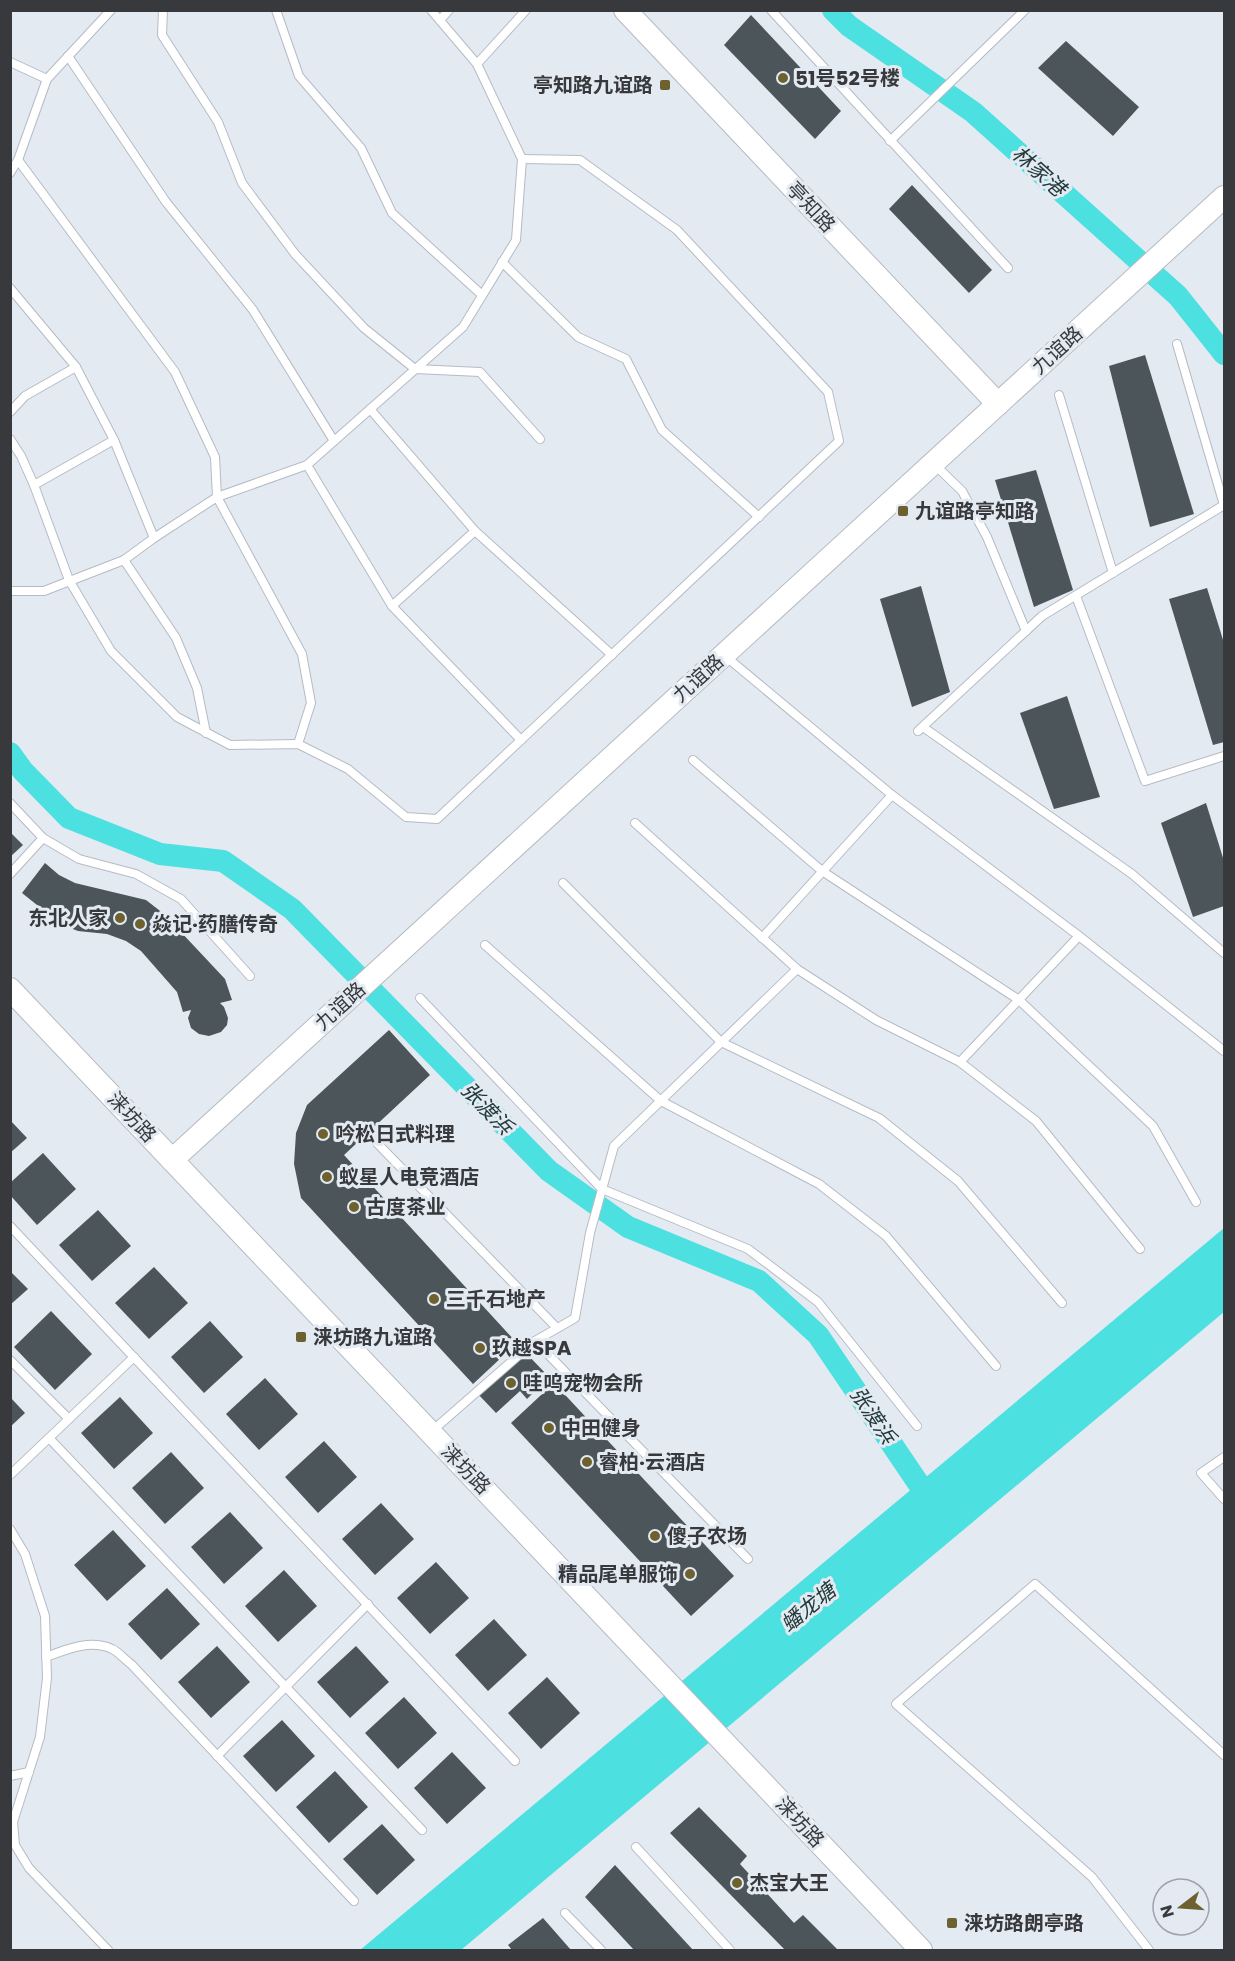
<svg xmlns="http://www.w3.org/2000/svg" width="1235" height="1961" viewBox="0 0 1235 1961" font-family="Poppins,'Noto Sans SC',sans-serif">
<style>
.water{fill:#4ce0e0}
.lines{fill:none;stroke-linecap:round;stroke-linejoin:round}
.canal{stroke:#4ce0e0;stroke-width:22}
.building{fill:#4c5559}
.lane-casing{stroke:#b6bbc3;stroke-width:10}
.secondary-casing{stroke:#b6bbc3;stroke-width:24}
.lane{stroke:#fff;stroke-width:8}
.secondary{stroke:#fff;stroke-width:22}
.poi-dot{fill:#6d622f;stroke:#e4eaf2;stroke-width:2}
.labels{text-anchor:middle;dominant-baseline:central;stroke-width:6;stroke-linejoin:round;paint-order:stroke}
.poi-label{font-size:20px;font-weight:bold;fill:#37393c;stroke:#e4eaf2;text-anchor:start}
.street-label{font-size:20px;fill:#37393c;stroke:#e4eaf2}
.water-label{font-size:21px;font-style:italic;fill:#213a3a;stroke:#e4eaf2}
</style>
<rect width="100%" height="100%" fill="#e4eaf2"/>
<path class="water" d="M 1224,1228 L 1224,1312 L 461,1950 L 360,1950 Z"/>
<g class="lines">
<g class="canal">
<path d="M 833,10 L 849,26 L 973,112 L 1178,296 L 1224,354"/>
<path d="M 10,753 L 23,771 L 69,818 L 160,854 L 223,861 L 292,909 L 549,1171 L 628,1227 L 759,1281 L 818,1335 L 933,1505"/>
</g>
</g>
<g class="building">
<path d="M 751,15 L 841,111 L 815,139 L 724,45 Z"/>
<path d="M 1066,41 L 1139,107 L 1113,136 L 1038,68 Z"/>
<path d="M 912,185 L 992,270 L 969,293 L 889,209 Z"/>
<path d="M 1145,355 L 1194,514 L 1150,527 L 1109,366 Z"/>
<path d="M 1036,470 L 1073,590 L 1034,607 L 995,480 Z"/>
<path d="M 921,586 L 950,692 L 912,707 L 880,599 Z"/>
<path d="M 1207,588 L 1224,643 L 1224,742 L 1213,745 L 1169,599 Z"/>
<path d="M 1067,696 L 1100,797 L 1054,809 L 1020,713 Z"/>
<path d="M 1206,803 L 1224,861 L 1224,906 L 1193,917 L 1161,823 Z"/>
<path d="M 10,832 L 23,845 L 10,857 Z"/>
<path d="M 45,863 L 59,875 L 75,883 L 146,900 L 164,914 L 225,979 L 232,1000 L 220,1003 L 224,1007 L 228,1018 L 227,1025 L 221,1032 L 209,1036 L 199,1034 L 191,1028 L 188,1018 L 191,1010 L 183,1012 L 177,992 L 141,951 L 126,941 L 107,934 L 78,931 L 62,925 L 22,893 Z"/>
<path d="M 389,1030 L 430,1075 L 344,1155 L 517,1343 L 473,1384 L 301,1198 L 294,1164 L 296,1133 L 307,1105 Z"/>
<path d="M 10,1120 L 27,1138 L 10,1153 Z"/>
<path d="M 43,1153 L 76,1189 L 37,1225 L 10,1195 L 10,1183 Z"/>
<path d="M 98,1210 L 131,1246 L 92,1281 L 59,1245 Z"/>
<path d="M 154,1267 L 188,1303 L 149,1339 L 115,1303 Z"/>
<path d="M 10,1271 L 28,1289 L 10,1305 Z"/>
<path d="M 51,1311 L 92,1354 L 55,1390 L 14,1347 Z"/>
<path d="M 210,1321 L 243,1357 L 204,1393 L 171,1357 Z"/>
<path d="M 525,1352 L 549,1377 L 527,1399 L 520,1391 L 496,1413 L 478,1394 Z"/>
<path d="M 265,1378 L 298,1414 L 259,1450 L 226,1414 Z"/>
<path d="M 554,1383 L 734,1576 L 691,1616 L 511,1423 Z"/>
<path d="M 10,1397 L 25,1413 L 10,1427 Z"/>
<path d="M 120,1397 L 153,1433 L 114,1469 L 81,1433 Z"/>
<path d="M 324,1441 L 357,1477 L 318,1513 L 285,1477 Z"/>
<path d="M 171,1452 L 204,1488 L 165,1524 L 132,1488 Z"/>
<path d="M 381,1503 L 414,1539 L 375,1575 L 342,1539 Z"/>
<path d="M 230,1512 L 263,1548 L 224,1584 L 191,1547 Z"/>
<path d="M 113,1530 L 146,1566 L 107,1601 L 74,1565 Z"/>
<path d="M 436,1562 L 469,1598 L 430,1634 L 397,1598 Z"/>
<path d="M 284,1570 L 317,1606 L 278,1642 L 245,1606 Z"/>
<path d="M 167,1588 L 200,1624 L 161,1660 L 128,1624 Z"/>
<path d="M 494,1619 L 527,1655 L 488,1691 L 455,1655 Z"/>
<path d="M 217,1646 L 250,1682 L 211,1718 L 178,1682 Z"/>
<path d="M 356,1646 L 389,1682 L 350,1718 L 317,1682 Z"/>
<path d="M 547,1677 L 580,1713 L 541,1749 L 508,1713 Z"/>
<path d="M 404,1697 L 437,1733 L 398,1769 L 365,1733 Z"/>
<path d="M 282,1720 L 315,1756 L 276,1792 L 243,1756 Z"/>
<path d="M 452,1752 L 486,1788 L 447,1824 L 414,1788 Z"/>
<path d="M 335,1771 L 368,1807 L 329,1843 L 296,1807 Z"/>
<path d="M 699,1807 L 747,1856 L 740,1864 L 794,1923 L 803,1915 L 838,1950 L 785,1950 L 670,1833 Z"/>
<path d="M 382,1824 L 415,1860 L 377,1895 L 343,1859 Z"/>
<path d="M 615,1865 L 693,1950 L 634,1950 L 585,1897 Z"/>
<path d="M 543,1918 L 571,1950 L 512,1950 L 508,1945 Z"/>
</g>
<g class="lines">
<g class="lane-casing">
<g id="lane">
<path d="M 163,10 L 162,35 L 218,122 L 242,183 L 295,254 L 364,328 L 415,369 L 480,372 L 540,439"/>
<path d="M 276,10 L 299,76 L 361,148 L 392,213 L 482,295"/>
<path d="M 771,10 L 1008,268"/>
<path d="M 440,20 L 449,10"/>
<path d="M 68,56 L 166,202 L 253,310 L 334,441"/>
<path d="M 10,62 L 47,79"/>
<path d="M 477,64 L 526,10"/>
<path d="M 890,141 L 1025,10"/>
<path d="M 18,160 L 175,372 L 215,457 L 217,497 L 302,654 L 311,703 L 298,744"/>
<path d="M 10,173 L 18,160 L 47,79 L 111,10"/>
<path d="M 502,262 L 578,337 L 626,359 L 662,430 L 759,517"/>
<path d="M 10,288 L 76,367 L 114,440 L 154,538"/>
<path d="M 1177,344 L 1224,505"/>
<path d="M 1059,395 L 1113,573"/>
<path d="M 370,409 L 475,531 L 612,655"/>
<path d="M 10,412 L 25,396 L 76,367"/>
<path d="M 10,439 L 21,456 L 34,485 L 69,580 L 111,651 L 177,717 L 230,745 L 298,744 L 348,769 L 406,817 L 437,819 L 839,441 L 828,392 L 677,230 L 580,160 L 522,159"/>
<path d="M 307,465 L 392,606 L 521,740"/>
<path d="M 935,465 L 962,491 L 987,537 L 1026,631"/>
<path d="M 34,485 L 114,440"/>
<path d="M 124,560 L 176,638 L 197,688 L 206,733"/>
<path d="M 10,591 L 44,591 L 124,560 L 154,538 L 217,497 L 307,465 L 463,327 L 516,240 L 522,159 L 477,64 L 431,10"/>
<path d="M 1076,596 L 1145,781 L 1224,756"/>
<path d="M 392,606 L 475,531"/>
<path d="M 724,655 L 892,795 L 1079,936 L 1224,1051"/>
<path d="M 923,727 L 1132,874 L 1224,953"/>
<path d="M 918,731 L 1042,616 L 1224,505"/>
<path d="M 693,760 L 822,871 L 1019,1000 L 1153,1126 L 1196,1202"/>
<path d="M 10,803 L 43,838 L 79,859 L 136,874 L 181,899 L 250,976"/>
<path d="M 635,823 L 797,969 L 876,1020 L 960,1062 L 1036,1121 L 1140,1249"/>
<path d="M 10,874 L 43,838"/>
<path d="M 563,883 L 721,1042 L 879,1118 L 958,1181 L 1062,1303"/>
<path d="M 762,938 L 892,795"/>
<path d="M 485,945 L 661,1101 L 819,1184 L 886,1236 L 996,1366"/>
<path d="M 420,998 L 602,1189 L 748,1249 L 818,1302 L 917,1426"/>
<path d="M 960,1062 L 1079,936"/>
<path d="M 375,1141 L 557,1328"/>
<path d="M 10,1226 L 515,1761"/>
<path d="M 535,1341 L 748,1559"/>
<path d="M 10,1360 L 69,1419"/>
<path d="M 432,1431 L 535,1341 L 575,1318 L 590,1233 L 614,1146 L 797,969"/>
<path d="M 49,1438 L 422,1830"/>
<path d="M 1224,1457 L 1201,1473 L 1224,1499"/>
<path d="M 10,1475 L 134,1357"/>
<path d="M 10,1529 L 25,1554 L 45,1616 L 47,1678 L 40,1737 L 13,1822 L 15,1845 L 29,1868 L 108,1950"/>
<path d="M 46,1657 C 67,1649 91,1639 112,1649 C 119,1652 125,1660 131,1664 L 354,1901"/>
<path d="M 217,1756 L 368,1604"/>
<path d="M 10,1776 L 29,1772"/>
<path d="M 636,1847 L 730,1950"/>
<path d="M 565,1913 L 601,1950"/>
<path d="M 1149,1950 L 1092,1877 L 896,1704 L 1035,1584 L 1224,1755"/>
</g>
</g>
<g class="secondary-casing">
<g id="secondary">
<path d="M 625,10 L 998,404"/>
<path d="M 10,989 L 921,1950"/>
<path d="M 172,1160 L 1224,197"/>
</g>
</g>
<use href="#lane" class="lane"/>
<use href="#secondary" class="secondary"/>
</g>
<g class="poi-dot">
<circle cx="783" cy="78" r="6"/>
<rect x="659" y="79" width="12" height="12" rx="3"/>
<rect x="897" y="505" width="12" height="12" rx="3"/>
<circle cx="120" cy="918" r="6"/>
<circle cx="140" cy="924" r="6"/>
<circle cx="323" cy="1134" r="6"/>
<circle cx="327" cy="1177" r="6"/>
<circle cx="354" cy="1207" r="6"/>
<circle cx="434" cy="1299" r="6"/>
<rect x="295" y="1331" width="12" height="12" rx="3"/>
<circle cx="480" cy="1348" r="6"/>
<circle cx="511" cy="1383" r="6"/>
<circle cx="549" cy="1428" r="6"/>
<circle cx="587" cy="1462" r="6"/>
<circle cx="655" cy="1536" r="6"/>
<circle cx="690" cy="1574" r="6"/>
<circle cx="737" cy="1883" r="6"/>
<rect x="946" y="1917" width="12" height="12" rx="3"/>
</g>
<g class="labels">
<g class="poi-label">
<text x="795" y="78">51号52号楼</text>
<text x="653" y="85" text-anchor="end">亭知路九谊路</text>
<text x="915" y="511">九谊路亭知路</text>
<text x="108" y="918" text-anchor="end">东北人家</text>
<text x="152" y="924">焱记·药膳传奇</text>
<text x="335" y="1134">吟松日式料理</text>
<text x="339" y="1177">蚁星人电竞酒店</text>
<text x="366" y="1207">古度茶业</text>
<text x="446" y="1299">三千石地产</text>
<text x="313" y="1337">涞坊路九谊路</text>
<text x="492" y="1348">玖越SPA</text>
<text x="523" y="1383">哇呜宠物会所</text>
<text x="561" y="1428">中田健身</text>
<text x="599" y="1462">睿柏·云酒店</text>
<text x="667" y="1536">傻子农场</text>
<text x="678" y="1574" text-anchor="end">精品尾单服饰</text>
<text x="749" y="1883">杰宝大王</text>
<text x="964" y="1923">涞坊路朗亭路</text>
</g>
<g class="street-label">
<text transform="translate(811 207) rotate(47)">亭知路</text>
<text transform="translate(1057 350) rotate(-42)">九谊路</text>
<text transform="translate(698 678) rotate(-42)">九谊路</text>
<text transform="translate(340 1006) rotate(-42)">九谊路</text>
<text transform="translate(132 1117) rotate(47)">涞坊路</text>
<text transform="translate(466 1469) rotate(46)">涞坊路</text>
<text transform="translate(800 1822) rotate(47)">涞坊路</text>
</g>
<g class="water-label">
<text transform="translate(1039 171) rotate(42)">林家港</text>
<text transform="translate(487 1108) rotate(46)">张渡浜</text>
<text transform="translate(873 1415) rotate(56)">张渡浜</text>
<text transform="translate(808 1607) rotate(-39)">蟠龙塘</text>
</g>
</g>
<rect width="1235" height="1961" fill="none" stroke="#37393c" stroke-width="24"/>
<g transform="translate(1181 1907) rotate(253)"><circle r="28" fill="#e4eaf2" stroke="#9fa3a9" stroke-width="1.5"/>
<path d="M0-4.5L10 22L0 15L-10 22Z" fill="#6d622f"/>
<text y="-9" font-size="16" font-weight="bold" text-anchor="middle" fill="#37393c">N</text>
</g>
</svg>
